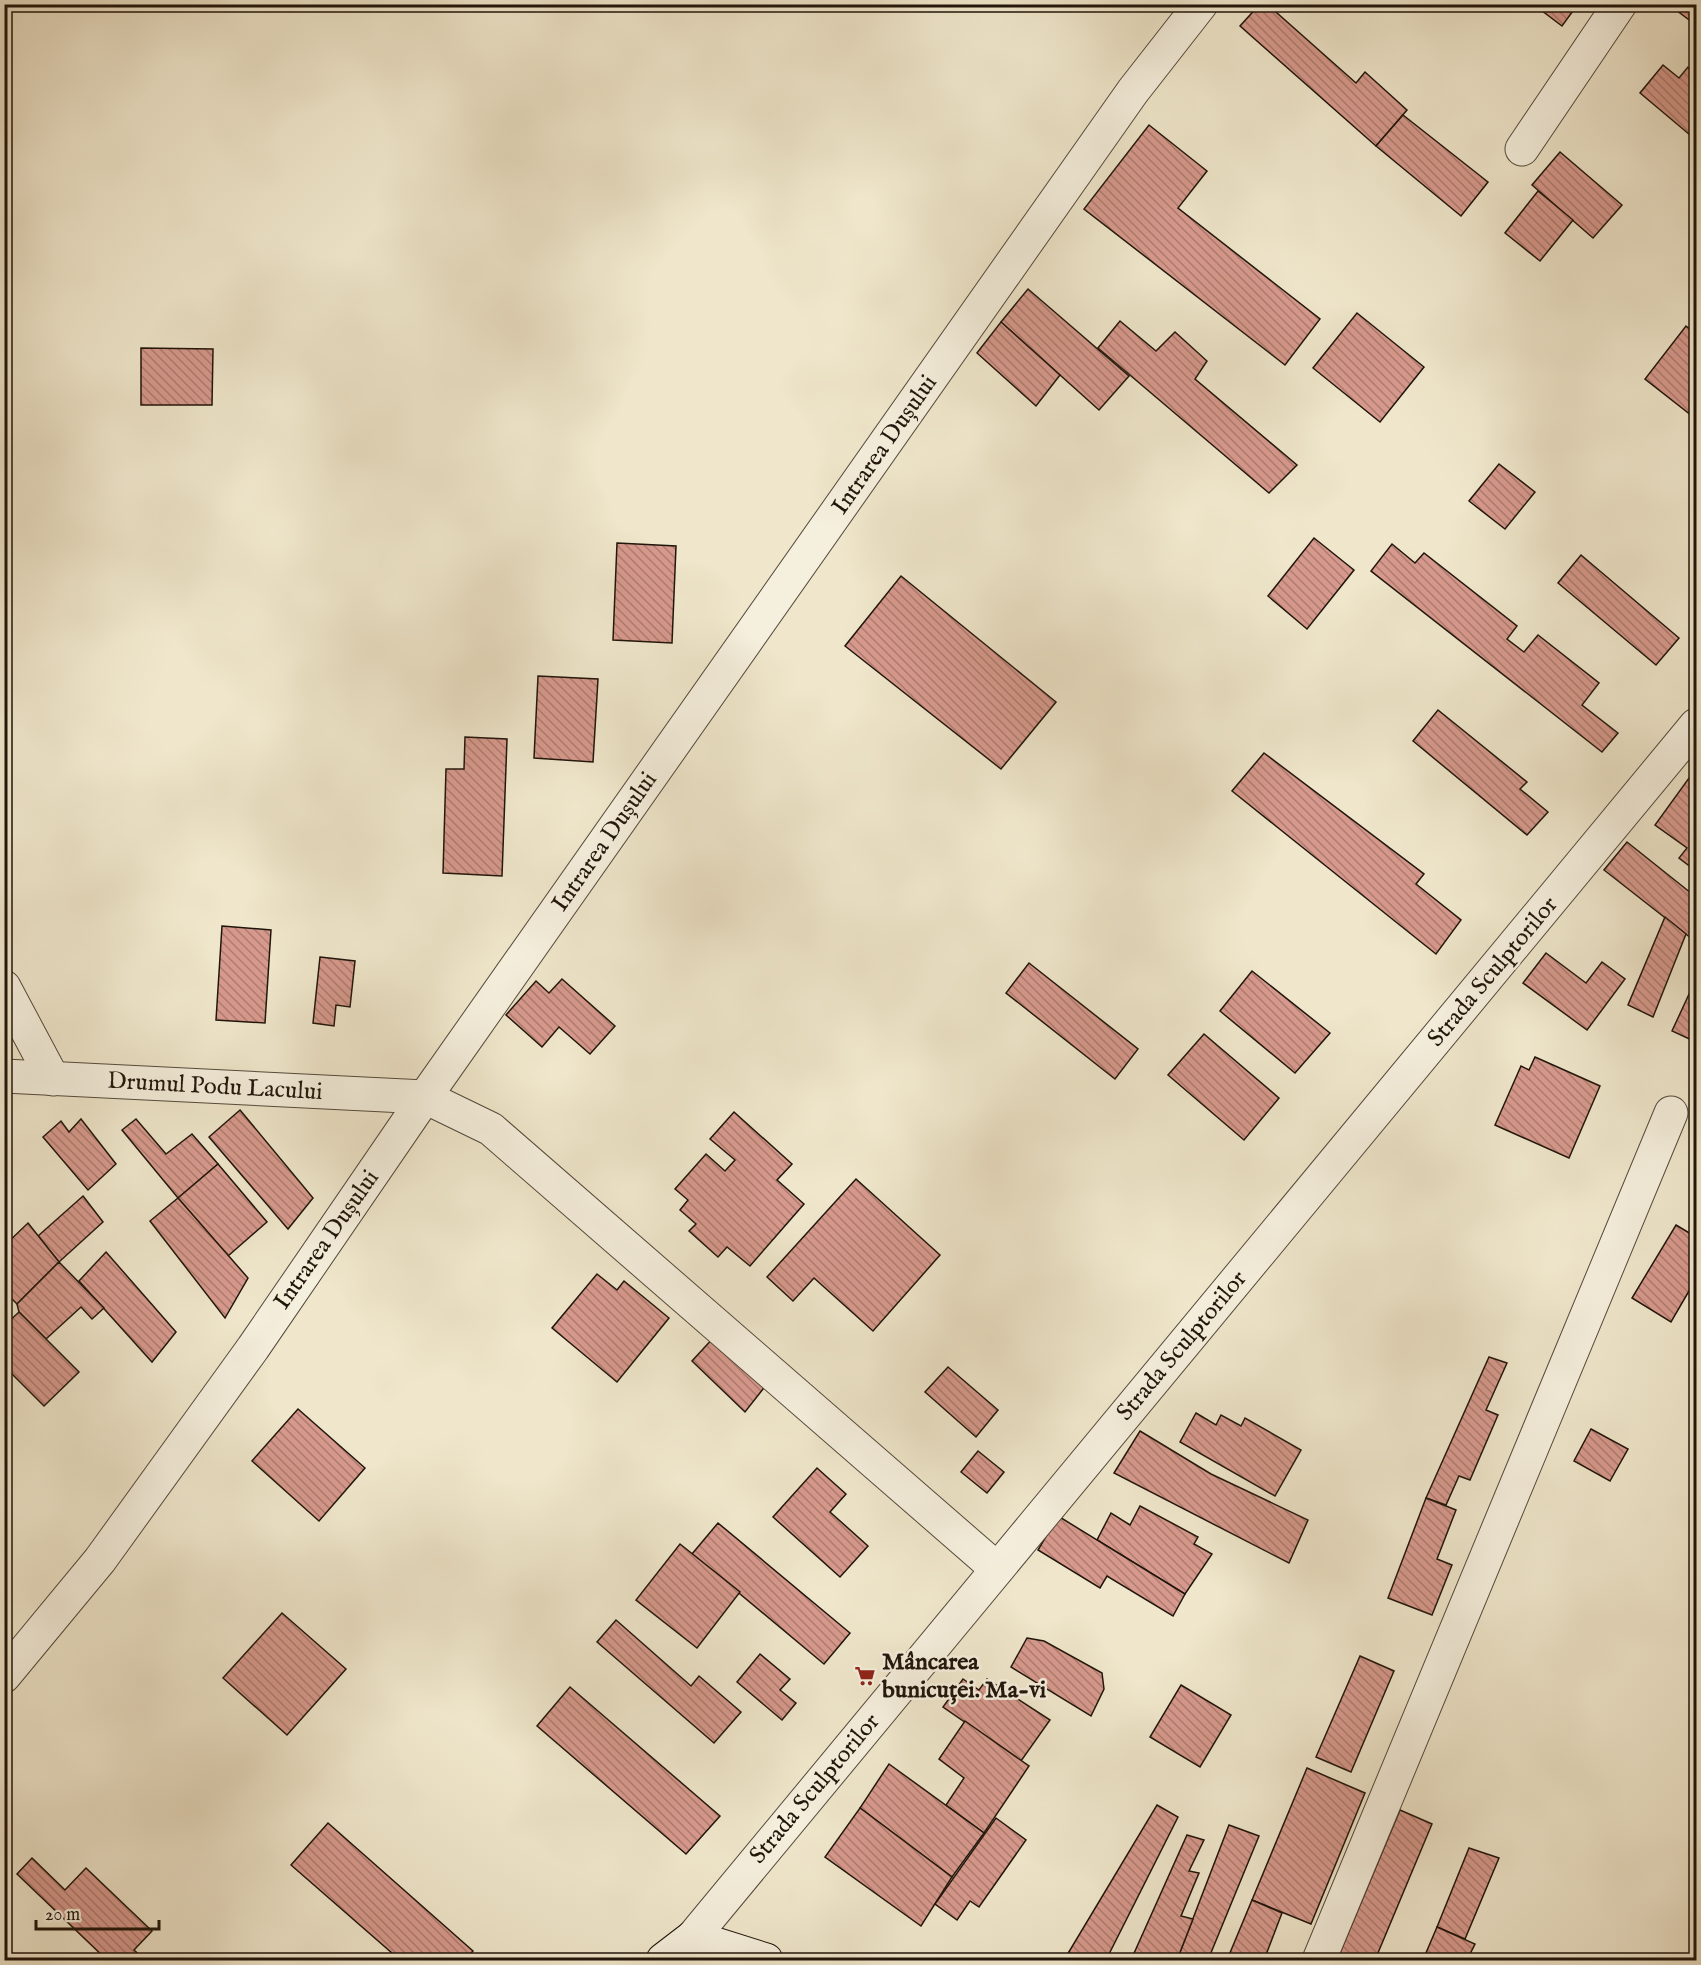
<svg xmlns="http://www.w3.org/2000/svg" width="1701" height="1965" viewBox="0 0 1701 1965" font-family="'IM FELL English',serif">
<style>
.building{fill:url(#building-back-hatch);stroke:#20150b;stroke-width:1.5}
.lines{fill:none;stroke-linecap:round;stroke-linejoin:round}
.street-casing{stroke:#54493b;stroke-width:35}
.secondary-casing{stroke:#20150b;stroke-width:35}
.street{stroke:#f5efdd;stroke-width:33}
.secondary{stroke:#f5efdd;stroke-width:33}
.labels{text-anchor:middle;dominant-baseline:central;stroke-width:5;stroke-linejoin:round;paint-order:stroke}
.street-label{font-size:24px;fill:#20150b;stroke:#f5efdd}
.poi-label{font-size:24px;font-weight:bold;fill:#20150b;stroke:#f5efdd;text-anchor:start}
</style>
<defs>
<pattern id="building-back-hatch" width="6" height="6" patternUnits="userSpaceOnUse" patternTransform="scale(1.5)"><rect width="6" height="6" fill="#d7998d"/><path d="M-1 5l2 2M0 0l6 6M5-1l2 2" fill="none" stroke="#ae7c71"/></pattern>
</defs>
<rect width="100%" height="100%" fill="#efe6cb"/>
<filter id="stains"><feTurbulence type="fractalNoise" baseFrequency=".00333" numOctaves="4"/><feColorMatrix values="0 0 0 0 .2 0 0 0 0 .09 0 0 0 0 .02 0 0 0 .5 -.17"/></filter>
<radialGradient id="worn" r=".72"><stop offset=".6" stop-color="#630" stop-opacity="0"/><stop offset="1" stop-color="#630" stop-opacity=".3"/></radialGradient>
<g class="building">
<path d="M 1260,4 L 1267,4 L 1356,83 L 1365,72 L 1407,110 L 1376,146 L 1240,26 Z"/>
<path d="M 1533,4 L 1578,4 L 1562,26 Z"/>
<path d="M 1680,4 L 1696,4 L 1696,25 L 1676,10 Z"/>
<path d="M 1663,65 L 1679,78 L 1688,67 L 1696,75 L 1696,140 L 1640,93 Z"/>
<path d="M 1403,115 L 1488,182 L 1461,216 L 1376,146 Z"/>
<path d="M 1149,125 L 1207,171 L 1178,208 L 1320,319 L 1285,365 L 1084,209 Z"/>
<path d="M 1560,152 L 1622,205 L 1593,238 L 1532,185 Z"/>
<path d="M 1538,191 L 1573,220 L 1540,261 L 1505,233 Z"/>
<path d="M 1028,289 L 1129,376 L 1099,410 L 1001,322 Z"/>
<path d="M 1357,313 L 1424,367 L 1380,422 L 1313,368 Z"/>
<path d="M 1120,321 L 1156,351 L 1175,332 L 1207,361 L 1195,379 L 1297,465 L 1269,493 L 1098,348 Z"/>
<path d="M 1001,322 L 1060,375 L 1036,406 L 977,353 Z"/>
<path d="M 1686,326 L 1696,334 L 1696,419 L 1645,379 Z"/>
<path d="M 141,348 L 213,349 L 212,405 L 141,405 Z"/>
<path d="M 1499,464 L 1535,492 L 1505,529 L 1469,501 Z"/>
<path d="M 1314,538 L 1354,570 L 1307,629 L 1268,596 Z"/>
<path d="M 617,543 L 676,546 L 672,643 L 613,640 Z"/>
<path d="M 1392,544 L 1415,563 L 1424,553 L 1517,626 L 1507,639 L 1524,652 L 1538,635 L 1599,683 L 1582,705 L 1618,733 L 1602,752 L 1371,571 Z"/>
<path d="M 1581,555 L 1679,638 L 1656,665 L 1558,583 Z"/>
<path d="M 901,576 L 1056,702 L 1001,769 L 845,646 Z"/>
<path d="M 538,676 L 598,679 L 593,762 L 534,758 Z"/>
<path d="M 1438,710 L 1527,782 L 1520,789 L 1548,812 L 1527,835 L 1413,741 Z"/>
<path d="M 465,737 L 507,739 L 502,876 L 443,873 L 446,769 L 464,769 Z"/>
<path d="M 1264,753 L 1424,874 L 1416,884 L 1461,920 L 1436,954 L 1232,791 Z"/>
<path d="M 1689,778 L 1696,783 L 1696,871 L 1679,858 L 1687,848 L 1655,825 Z"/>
<path d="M 1627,842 L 1696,897 L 1696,942 L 1604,870 Z"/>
<path d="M 1665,917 L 1686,934 L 1653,1017 L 1628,1005 Z"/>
<path d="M 222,926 L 271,930 L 265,1023 L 216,1020 Z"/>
<path d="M 1546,953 L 1586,983 L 1602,962 L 1625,979 L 1587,1030 L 1523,983 Z"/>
<path d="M 320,957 L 355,961 L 350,1007 L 336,1005 L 334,1026 L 313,1023 Z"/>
<path d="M 1029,963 L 1138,1049 L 1115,1079 L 1006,993 Z"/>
<path d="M 1252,971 L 1330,1033 L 1295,1073 L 1220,1011 Z"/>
<path d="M 562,979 L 615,1026 L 590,1054 L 559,1027 L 542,1047 L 506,1015 L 536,981 L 549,993 Z"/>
<path d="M 1696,979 L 1696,1042 L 1672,1031 Z"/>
<path d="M 1204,1034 L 1279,1098 L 1244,1140 L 1168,1075 Z"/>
<path d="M 1535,1057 L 1600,1086 L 1569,1158 L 1495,1125 L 1521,1066 L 1529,1070 Z"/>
<path d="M 240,1110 L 313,1198 L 288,1229 L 209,1137 Z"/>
<path d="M 734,1112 L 792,1164 L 777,1180 L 804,1204 L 750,1266 L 727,1247 L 718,1257 L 689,1231 L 696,1224 L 680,1210 L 688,1200 L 675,1189 L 706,1154 L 725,1171 L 735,1160 L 710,1139 Z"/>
<path d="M 81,1119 L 116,1164 L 88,1190 L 43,1137 L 61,1121 L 69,1132 Z"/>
<path d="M 136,1119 L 166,1154 L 192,1134 L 218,1164 L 178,1198 L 122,1130 Z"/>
<path d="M 218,1164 L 267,1222 L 228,1256 L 178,1198 Z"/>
<path d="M 856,1179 L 940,1255 L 873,1331 L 814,1278 L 793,1301 L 767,1277 Z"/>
<path d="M 83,1196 L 103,1222 L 59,1262 L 38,1236 Z"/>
<path d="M 178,1198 L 248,1278 L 225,1318 L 150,1221 Z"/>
<path d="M 28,1223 L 59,1262 L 17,1304 L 4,1291 L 4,1246 Z"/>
<path d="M 1676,1225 L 1696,1237 L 1696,1279 L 1671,1322 L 1632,1298 Z"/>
<path d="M 106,1252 L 176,1332 L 152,1362 L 79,1281 Z"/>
<path d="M 59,1262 L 104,1308 L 92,1319 L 81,1307 L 46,1339 L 19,1312 L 17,1304 Z"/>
<path d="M 597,1274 L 617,1290 L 624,1281 L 669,1318 L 617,1382 L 552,1328 Z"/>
<path d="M 19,1312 L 79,1372 L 44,1406 L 4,1366 L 4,1326 Z"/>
<path d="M 715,1336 L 767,1384 L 745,1412 L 692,1361 Z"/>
<path d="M 1489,1357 L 1507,1363 L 1486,1410 L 1498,1415 L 1470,1480 L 1459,1476 L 1446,1505 L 1426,1498 Z"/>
<path d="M 948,1367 L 998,1410 L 976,1437 L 925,1392 Z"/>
<path d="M 298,1409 L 365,1468 L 319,1521 L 252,1461 Z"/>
<path d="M 1196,1413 L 1216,1425 L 1221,1415 L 1241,1426 L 1245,1418 L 1301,1450 L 1275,1496 L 1180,1442 Z"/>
<path d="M 1591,1429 L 1628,1449 L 1610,1481 L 1574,1461 Z"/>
<path d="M 1140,1431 L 1211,1474 L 1308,1520 L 1289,1563 L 1114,1473 Z"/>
<path d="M 978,1451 L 1004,1472 L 987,1493 L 961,1472 Z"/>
<path d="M 817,1468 L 846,1494 L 830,1512 L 868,1546 L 840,1577 L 773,1517 Z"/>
<path d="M 1426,1498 L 1456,1510 L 1437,1559 L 1452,1565 L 1432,1615 L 1388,1598 Z"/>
<path d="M 1140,1506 L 1198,1537 L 1194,1544 L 1212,1554 L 1185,1594 L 1097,1540 L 1111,1513 L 1130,1525 Z"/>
<path d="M 1058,1516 L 1185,1594 L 1173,1616 L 1107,1576 L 1100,1588 L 1038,1550 Z"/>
<path d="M 718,1523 L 850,1633 L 824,1664 L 692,1554 Z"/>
<path d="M 680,1544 L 740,1592 L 697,1648 L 636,1600 Z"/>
<path d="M 282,1613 L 346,1669 L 287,1735 L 223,1678 Z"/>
<path d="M 616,1620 L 691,1686 L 699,1676 L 741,1712 L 714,1743 L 597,1642 Z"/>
<path d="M 1027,1638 L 1044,1641 L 1102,1673 L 1104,1689 L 1091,1716 L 1011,1667 Z"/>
<path d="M 760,1654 L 790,1679 L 780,1690 L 796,1703 L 782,1720 L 737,1682 Z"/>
<path d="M 1360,1656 L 1394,1671 L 1351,1772 L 1316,1757 Z"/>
<path d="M 963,1679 L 979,1690 L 987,1679 L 1050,1720 L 1021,1761 L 943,1707 Z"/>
<path d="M 1181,1685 L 1231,1715 L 1200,1767 L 1150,1737 Z"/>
<path d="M 570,1687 L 720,1816 L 686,1854 L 537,1726 Z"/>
<path d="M 965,1721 L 1029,1766 L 984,1833 L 946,1805 L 964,1778 L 939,1759 Z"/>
<path d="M 889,1764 L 984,1833 L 952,1877 L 860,1808 Z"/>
<path d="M 1307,1768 L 1365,1793 L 1311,1924 L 1252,1900 Z"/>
<path d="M 1157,1805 L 1178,1817 L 1106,1960 L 1064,1960 Z"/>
<path d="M 860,1808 L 952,1877 L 921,1926 L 825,1857 Z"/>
<path d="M 1400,1810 L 1432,1824 L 1375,1960 L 1337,1960 Z"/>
<path d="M 996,1818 L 1026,1840 L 979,1907 L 970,1901 L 957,1920 L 935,1904 Z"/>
<path d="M 328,1823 L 473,1951 L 464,1960 L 400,1960 L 291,1865 Z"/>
<path d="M 1229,1825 L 1259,1836 L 1208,1960 L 1177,1960 Z"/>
<path d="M 1187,1835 L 1204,1840 L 1189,1871 L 1199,1873 L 1181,1916 L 1193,1919 L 1177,1960 L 1131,1960 Z"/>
<path d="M 1469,1848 L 1499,1858 L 1465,1939 L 1437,1927 Z"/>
<path d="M 32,1858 L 65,1890 L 86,1868 L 152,1931 L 134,1950 L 145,1960 L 107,1960 L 17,1874 Z"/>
<path d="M 1252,1900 L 1282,1913 L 1264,1960 L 1227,1960 Z"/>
<path d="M 1437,1927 L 1475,1944 L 1467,1960 L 1423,1960 Z"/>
</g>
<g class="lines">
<g class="street-casing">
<g id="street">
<path d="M 1522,149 L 1620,4"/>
<path d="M 4,987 L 53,1079"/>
<path d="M 4,1076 L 425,1097 L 491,1129 L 997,1569"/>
<path d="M 4,1676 L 100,1560 L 253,1348 L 425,1097 L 1133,91 L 1201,4"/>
<path d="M 693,1937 L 1696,725"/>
<path d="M 1319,1960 L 1671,1113"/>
</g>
</g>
<g class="secondary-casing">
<path id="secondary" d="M 663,1960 L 693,1937 L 766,1960"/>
</g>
<use href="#street" class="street"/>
<use href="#secondary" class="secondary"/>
</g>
<defs>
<g id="supermarket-bare" transform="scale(1.62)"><path d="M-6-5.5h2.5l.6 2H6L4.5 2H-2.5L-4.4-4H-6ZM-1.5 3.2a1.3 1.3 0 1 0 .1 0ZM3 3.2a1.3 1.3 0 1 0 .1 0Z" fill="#8f2418" stroke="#f5efdd" stroke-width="2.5" paint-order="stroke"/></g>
</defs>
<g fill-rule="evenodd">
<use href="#supermarket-bare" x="865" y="1676"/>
</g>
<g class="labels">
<g class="street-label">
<text transform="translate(885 445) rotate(-55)">Intrarea Dușului</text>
<text transform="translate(605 842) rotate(-55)">Intrarea Dușului</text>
<text transform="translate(1493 972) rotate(-50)">Strada Sculptorilor</text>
<text transform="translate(215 1087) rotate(3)">Drumul Podu Lacului</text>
<text transform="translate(327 1240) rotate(-55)">Intrarea Dușului</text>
<text transform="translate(1182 1346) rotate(-50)">Strada Sculptorilor</text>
<text transform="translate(815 1789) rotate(-50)">Strada Sculptorilor</text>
</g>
<g class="poi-label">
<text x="882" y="1662">Mâncarea<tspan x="882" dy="28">bunicuței. Ma-vi</tspan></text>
</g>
</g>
<rect width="1701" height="1965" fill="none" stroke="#efe6cb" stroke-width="24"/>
<rect x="6" y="6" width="1689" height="1953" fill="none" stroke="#20150b" stroke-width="3"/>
<rect x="12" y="12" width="1677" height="1941" fill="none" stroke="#20150b" stroke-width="1.5"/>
<path d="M36 1920v9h123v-9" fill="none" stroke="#20150b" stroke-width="3"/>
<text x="45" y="1920" font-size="18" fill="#20150b" stroke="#f5efdd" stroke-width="4.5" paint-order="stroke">20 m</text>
<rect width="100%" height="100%" filter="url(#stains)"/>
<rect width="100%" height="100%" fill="url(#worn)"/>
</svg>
